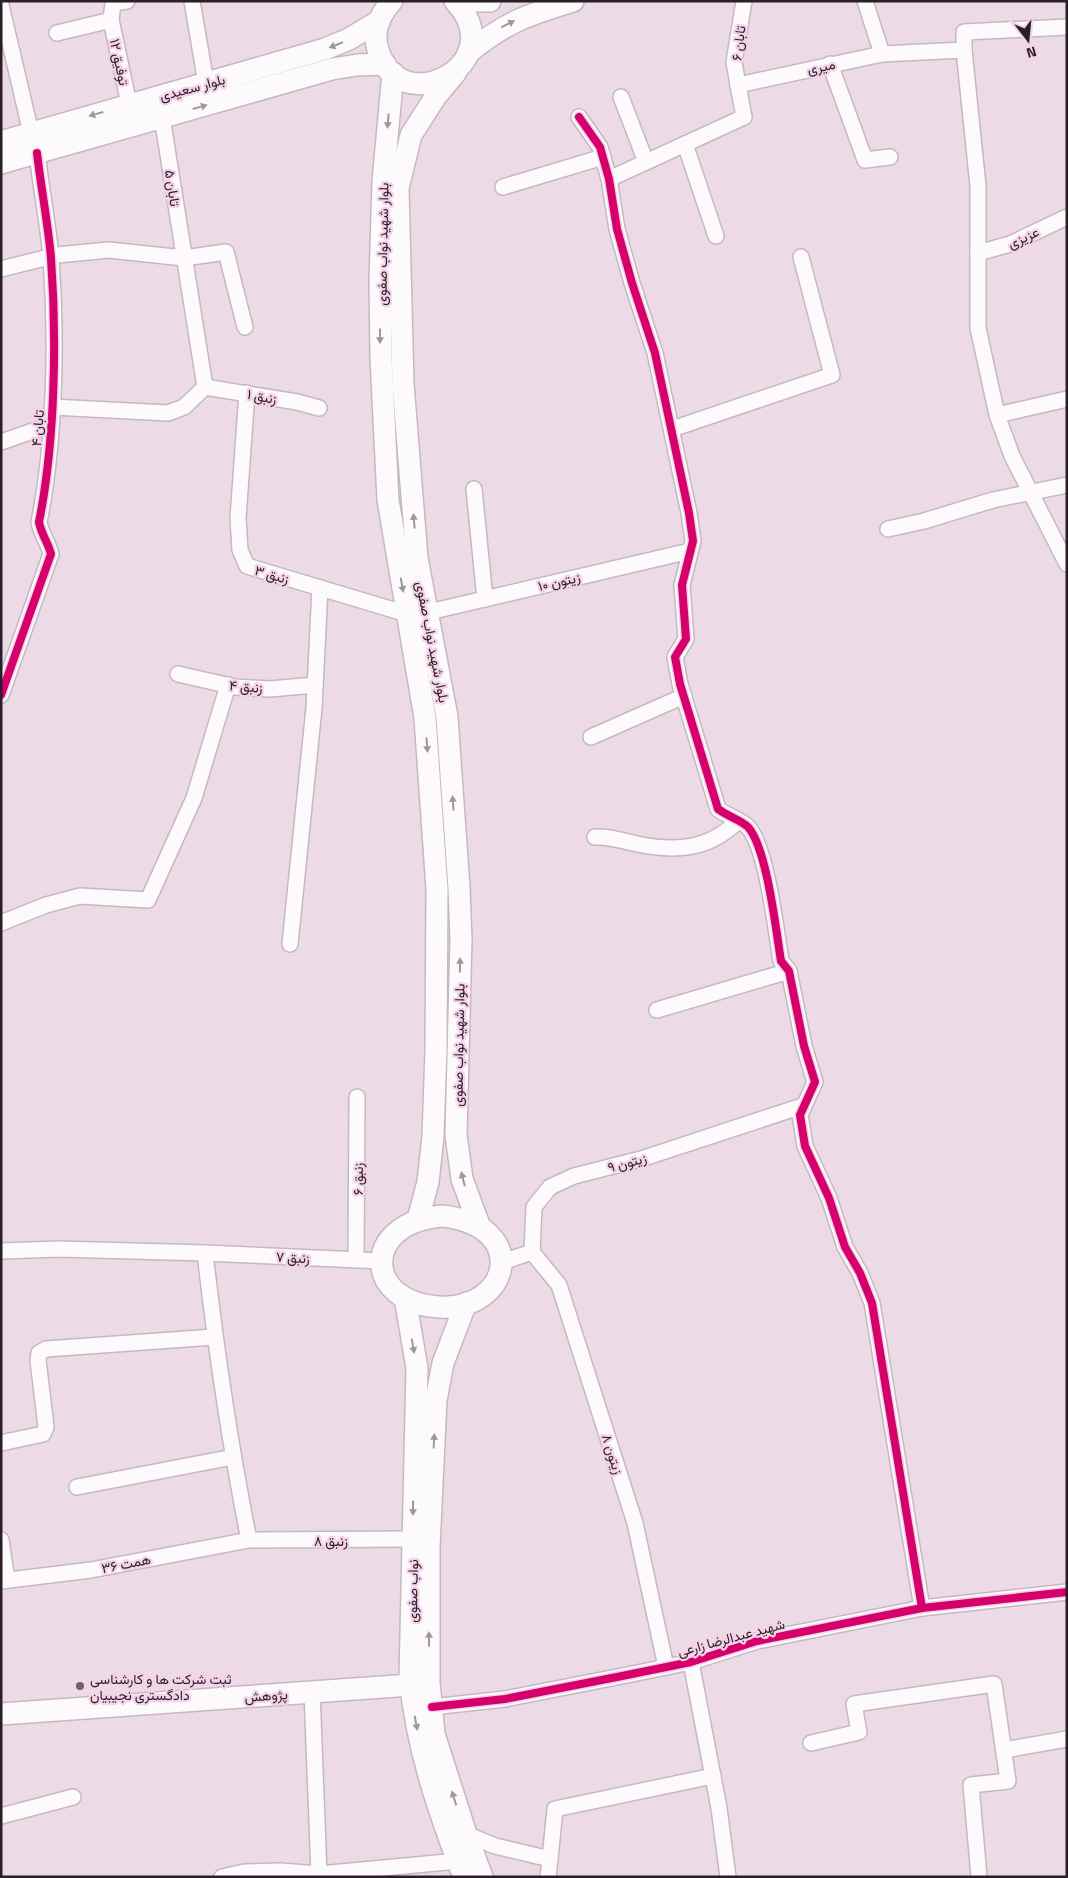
<svg xmlns="http://www.w3.org/2000/svg" width="1068" height="1878" viewBox="0 0 1068 1878" font-family="'Titillium Web',Vazirmatn,sans-serif">
<style>
.lines{fill:none;stroke-linecap:round;stroke-linejoin:round}
.street-casing{stroke:#c6b8c1;stroke-width:18}
.secondary-casing{stroke:#c6b8c1;stroke-width:24}
.street{stroke:#fcfafb;stroke-width:15}
.secondary{stroke:#fcfafb;stroke-width:21}
.cycleway-casing{stroke:#f4d3e8;stroke-width:11}
.cycleway{stroke:#d6006c;stroke-width:8}
.oneway{fill:#9e979c}
.poi-dot{fill:#6f616a;stroke:#f4d3e8;stroke-width:2}
.labels{text-anchor:middle;dominant-baseline:central;stroke-width:4.5;stroke-linejoin:round;paint-order:stroke}
.street-label{font-size:14px;fill:#2b1f27;stroke:#f4d3e8}
.poi-label{font-size:14px;fill:#2b1f27;stroke:#f4d3e8;text-anchor:start}
</style>
<rect width="100%" height="100%" fill="#ecdbe6"/>
<g class="lines">
<g class="street-casing">
<g id="street">
<path d="M 192,1 L 206,83"/>
<path d="M 865,1 L 882,54"/>
<path d="M 1,5 L 31,133"/>
<path d="M 111,20 L 129,104"/>
<path d="M 57,33 L 111,20 L 113,3 L 127,1"/>
<path d="M 964,50 L 978,186 L 978,328 L 997,415 L 1012,456 L 1067,564"/>
<path d="M 830,64 L 865,160 L 890,157"/>
<path d="M 738,85 L 734,62 L 744,1"/>
<path d="M 621,97 L 646,162"/>
<path d="M 162,117 L 205,387"/>
<path d="M 579,117 L 600,147 L 609,179 L 617,229 L 632,283 L 655,353 L 689,513 L 693,541 L 682,585 L 686,639 L 675,657 L 680,684 L 718,809 C 727,816 741,820 748,827 C 767,848 776,931 781,961 L 789,971 L 804,1046 L 815,1082 L 800,1115 L 805,1146 L 829,1198 L 845,1247 L 860,1273 L 872,1303 L 922,1608"/>
<path d="M 685,144 L 716,236"/>
<path d="M 609,179 L 744,117 L 738,85 L 882,54 L 964,50 L 964,32 L 1067,27"/>
<path d="M 503,187 L 603,157"/>
<path d="M 978,253 L 1010,244 L 1067,217"/>
<path d="M 1,269 L 57,255 L 109,250 L 184,258 L 226,252 L 245,327"/>
<path d="M 205,387 L 297,402 L 319,408"/>
<path d="M 247,393 L 238,518 L 240,550 L 247,566 L 407,614"/>
<path d="M 52,407 L 168,413 L 184,407 L 205,387"/>
<path d="M 997,415 L 1067,399"/>
<path d="M 672,429 L 832,375 L 801,257"/>
<path d="M 1,442 L 50,425"/>
<path d="M 474,489 L 485,599"/>
<path d="M 888,529 L 924,521 L 993,500 L 1067,485"/>
<path d="M 429,612 L 690,551"/>
<path d="M 178,674 L 235,687 L 270,689 L 315,685"/>
<path d="M 1,695 L 51,554 C 48,542 41,534 39,522 C 55,443 57,339 51,258 C 48,223 41,188 37,153"/>
<path d="M 591,737 L 684,696"/>
<path d="M 595,837 C 611,836 622,841 637,844 C 676,852 708,850 738,821"/>
<path d="M 1,923 L 46,905 L 80,896 L 148,900 L 194,798 L 228,685"/>
<path d="M 290,944 L 314,708 L 320,588"/>
<path d="M 657,1010 L 789,971"/>
<path d="M 1,1251 L 59,1249 L 205,1253 L 382,1261"/>
<path d="M 532,1252 L 559,1285 L 635,1523 L 666,1667"/>
<path d="M 205,1253 C 216,1350 230,1445 249,1540"/>
<path d="M 356,1260 L 357,1097"/>
<path d="M 502,1262 L 532,1252 L 534,1207 L 550,1187 L 574,1176 L 641,1159 L 802,1106"/>
<path d="M 1,1443 L 43,1434 L 46,1427 L 38,1360 L 39,1353 L 46,1349 L 214,1337"/>
<path d="M 77,1487 L 233,1457"/>
<path d="M 1,1540 L 7,1580"/>
<path d="M 1,1581 L 91,1570 L 249,1540 L 413,1539"/>
<path d="M 691,1662 L 719,1808 L 728,1877"/>
<path d="M 312,1692 L 319,1874"/>
<path d="M 432,1707 L 505,1699 L 622,1676 L 691,1662 L 757,1641 L 922,1608 L 1067,1592"/>
<path d="M 811,1743 L 859,1732 L 854,1704 L 994,1684 L 1008,1781 L 971,1785 L 979,1877"/>
<path d="M 1004,1750 L 1067,1739"/>
<path d="M 1,1816 L 73,1797"/>
<path d="M 466,1834 L 495,1846 L 550,1859 L 555,1809 L 713,1776"/>
<path d="M 222,1877 L 244,1872 L 281,1871 L 319,1874 L 458,1861"/>
<path d="M 548,1877 L 550,1859"/>
</g>
</g>
<g class="secondary-casing">
<g id="secondary">
<path d="M 392,1 C 381,13 373,29 377,46 C 395,125 515,65 455,1"/>
<path d="M 470,1 L 490,1"/>
<path d="M 468,53 C 506,22 527,15 573,1"/>
<path d="M 456,72 L 436,96 L 411,135 L 398,188 L 403,384 L 417,558 L 447,717 L 459,888 L 461,939 L 456,1135 L 462,1179 L 479,1225"/>
<path d="M 393,73 L 383,181 L 380,281 L 381,358 L 388,500 L 425,718 L 437,889 L 436,1050 L 433,1136 L 428,1182 L 418,1219"/>
<path d="M 1,142 L 325,49 L 349,39 L 379,21"/>
<path d="M 1,163 L 332,69 L 357,65 L 385,64"/>
<path d="M 442,1216 C 530,1225 512,1311 439,1307 C 364,1303 360,1223 442,1216 Z"/>
<path d="M 405,1298 L 417,1368 L 410,1677 C 416,1746 439,1813 464,1877"/>
<path d="M 466,1303 L 443,1363 L 436,1400 L 429,1547 L 429,1682 L 434,1734 L 466,1834 L 482,1877"/>
<path d="M 1,1714 L 411,1685"/>
</g>
</g>
<use href="#street" class="street"/>
<use href="#secondary" class="secondary"/>
<g class="cycleway-casing">
<g id="cycleway">
<path d="M 579,117 L 600,147 L 609,179 L 617,229 L 632,283 L 655,353 L 689,513 L 693,541 L 682,585 L 686,639 L 675,657 L 680,684 L 718,809 C 727,816 741,820 748,827 C 767,848 776,931 781,961 L 789,971 L 804,1046 L 815,1082 L 800,1115 L 805,1146 L 829,1198 L 845,1247 L 860,1273 L 872,1303 L 922,1608"/>
<path d="M 1,695 L 51,554 C 48,542 41,534 39,522 C 55,443 57,339 51,258 C 48,223 41,188 37,153"/>
<path d="M 432,1707 L 505,1699 L 622,1676 L 691,1662 L 757,1641 L 922,1608 L 1067,1592"/>
</g>
</g>
<use href="#cycleway" class="cycleway"/>
</g>
<defs><path id="oneway-solid" d="M-6-.8H1V-3.2L6.5 0L1 3.2V.8H-6Z" transform="scale(1.25)"/></defs>
<g class="oneway">
<use href="#oneway-solid" transform="translate(508 24) rotate(-27)"/>
<use href="#oneway-solid" transform="translate(336 45) rotate(158)"/>
<use href="#oneway-solid" transform="translate(200 107) rotate(-16)"/>
<use href="#oneway-solid" transform="translate(96 114) rotate(164)"/>
<use href="#oneway-solid" transform="translate(388 121) rotate(95)"/>
<use href="#oneway-solid" transform="translate(380 336) rotate(90)"/>
<use href="#oneway-solid" transform="translate(414 521) rotate(-95)"/>
<use href="#oneway-solid" transform="translate(402 585) rotate(80)"/>
<use href="#oneway-solid" transform="translate(427 745) rotate(86)"/>
<use href="#oneway-solid" transform="translate(453 803) rotate(-94)"/>
<use href="#oneway-solid" transform="translate(460 965) rotate(-89)"/>
<use href="#oneway-solid" transform="translate(463 1179) rotate(-104)"/>
<use href="#oneway-solid" transform="translate(413 1346) rotate(80)"/>
<use href="#oneway-solid" transform="translate(434 1441) rotate(-87)"/>
<use href="#oneway-solid" transform="translate(413 1508) rotate(91)"/>
<use href="#oneway-solid" transform="translate(429 1639) rotate(-90)"/>
<use href="#oneway-solid" transform="translate(416 1723) rotate(79)"/>
<use href="#oneway-solid" transform="translate(454 1798) rotate(-107)"/>
</g>
<circle class="poi-dot" cx="80" cy="1686" r="5"/>
<g class="labels">
<g class="street-label">
<text transform="translate(738 43) rotate(-83)">تابان ۶</text>
<text transform="translate(120 62) rotate(78)">توفیق ۱۲</text>
<text transform="translate(821 66) rotate(-12)">میری</text>
<text transform="translate(192 87) rotate(-15)">بلوار سعیدی</text>
<text transform="translate(173 188) rotate(81)">تابان ۵</text>
<text transform="translate(1023 237) rotate(-25)">عزیزی</text>
<text transform="translate(382 244) rotate(-89)">بلوار شهید نواب صفوی</text>
<text transform="translate(262 396) rotate(10)">زنبق ۱</text>
<text transform="translate(37 428) rotate(-85)">تابان ۴</text>
<text transform="translate(272 574) rotate(16)">زنبق ۳</text>
<text transform="translate(559 581) rotate(-13)">زیتون ۱۰</text>
<text transform="translate(433 642) rotate(79)">بلوار شهید نواب صفوی</text>
<text transform="translate(246 686) rotate(5)">زنبق ۴</text>
<text transform="translate(458 1045) rotate(-89)">بلوار شهید نواب صفوی</text>
<text transform="translate(627 1162) rotate(-15)">زیتون ۹</text>
<text transform="translate(357 1179) rotate(-90)">زنبق ۶</text>
<text transform="translate(293 1257) rotate(3)">زنبق ۷</text>
<text transform="translate(613 1454) rotate(72)">زیتون ۸</text>
<text x="331" y="1540">زنبق ۸</text>
<text transform="translate(126 1563) rotate(-11)">همت ۳۶</text>
<text transform="translate(412 1591) rotate(-89)">نواب صفوی</text>
<text transform="translate(731 1637) rotate(-15)">شهید عبدالرضا زارعی</text>
<text transform="translate(266 1695) rotate(-4)">پژوهش</text>
</g>
<g class="poi-label">
<text x="90" y="1678">ثبت شرکت ها و کارشناسی<tspan x="90" dy="16">دادگستری نجیبیان</tspan></text>
</g>
</g>
<rect width="1068" height="1878" fill="none" stroke="#2b1f27" stroke-width="5"/>
<g transform="translate(1028 40) rotate(164)" stroke="#f4d3e8" stroke-width="4" paint-order="stroke">
<path d="M0-4L9 19L0 12L-9 19Z" fill="#2b1f27"/>
<text y="-8" font-size="14" font-weight="bold" text-anchor="middle" fill="#2b1f27">N</text>
</g>
</svg>
